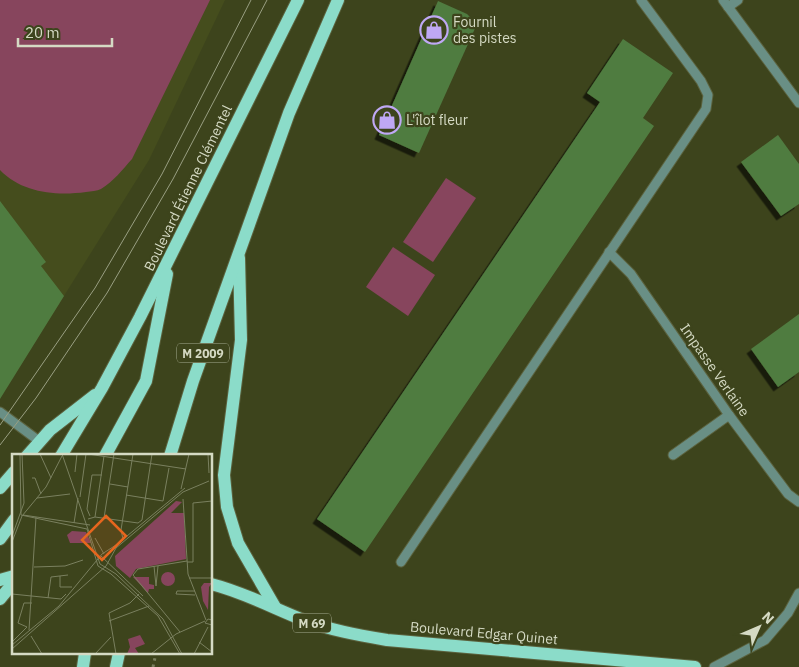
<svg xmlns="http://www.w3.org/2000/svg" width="799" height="667" viewBox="0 0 799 667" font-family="'IBM Plex Sans',sans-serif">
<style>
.built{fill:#454d1d}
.green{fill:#87455d}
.building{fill:#507b40;filter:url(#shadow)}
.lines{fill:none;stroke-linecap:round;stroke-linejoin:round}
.minor-casing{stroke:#5b623e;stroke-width:11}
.major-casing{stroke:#5b623e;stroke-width:14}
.path{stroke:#797f5e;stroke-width:3;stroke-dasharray:2.5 4;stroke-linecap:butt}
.minor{stroke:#698f85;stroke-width:9}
.major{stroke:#8bdcc9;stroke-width:12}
.tram{stroke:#999f82;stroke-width:1}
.labels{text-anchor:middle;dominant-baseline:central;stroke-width:4.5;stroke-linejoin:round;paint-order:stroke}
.shield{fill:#3d441c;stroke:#a7ad92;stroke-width:1}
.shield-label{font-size:12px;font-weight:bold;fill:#d5dac4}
.poi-label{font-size:14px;fill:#d5dac4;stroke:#3d441c;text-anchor:start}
.street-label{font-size:14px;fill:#d5dac4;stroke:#3d441c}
.inset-road{fill:none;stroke:#7a805f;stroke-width:1}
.view{fill:#e6661e;fill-opacity:0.15;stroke:#e6661e;stroke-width:2.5}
.inset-edge{fill:none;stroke:#d5dac4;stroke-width:2.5}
</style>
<defs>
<filter id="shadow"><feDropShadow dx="-4.5" dy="4.5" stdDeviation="0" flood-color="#0009"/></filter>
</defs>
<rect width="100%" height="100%" fill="#3d441c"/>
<path class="built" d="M 0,0 L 225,0 L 149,160 L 12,379 L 0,369 Z"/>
<g class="green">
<path d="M 0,0 L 210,0 L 132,159 C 123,169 113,182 101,189 C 97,191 91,191 86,192 C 56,196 22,193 0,170 Z"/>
<path d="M 446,178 L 476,198 L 433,262 L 403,242 Z"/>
<path d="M 393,247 L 435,275 L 408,316 L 366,287 Z"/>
</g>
<g class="building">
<path d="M 438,1 L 467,14 L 477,24 L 419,153 L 379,135 Z"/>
<path d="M 623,39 L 673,73 L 643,118 L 654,126 L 365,552 L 317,519 L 600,102 L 587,93 Z"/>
<path d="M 778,135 L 799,164 L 799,204 L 781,216 L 741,162 Z"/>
<path d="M 0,201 L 46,262 L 41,266 L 64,296 L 0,399 Z"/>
<path d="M 799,314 L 799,372 L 778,387 L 751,349 Z"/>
</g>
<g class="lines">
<g class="minor-casing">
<g id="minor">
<path d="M 723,0 L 799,103"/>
<path d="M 728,7 L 738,0"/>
<path d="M 609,252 L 631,274 L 729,415 L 788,494 L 799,502"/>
<path d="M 0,412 L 39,441"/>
<path d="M 673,455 L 729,415"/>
<path d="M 401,562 L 706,109 L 708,95 L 701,81 L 641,0"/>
<path d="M 714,667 L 765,640 L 788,613 L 799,593"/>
</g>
</g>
<g class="major-casing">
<g id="major">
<path d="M 239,258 L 241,340 L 224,475 L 227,507 L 238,543 L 275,607"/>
<path d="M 27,456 L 50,430 L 95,395"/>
<path d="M 61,456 L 102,388 L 140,317 L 298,0"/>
<path d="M 105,456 L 146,381 L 167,274"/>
<path d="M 170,456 L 193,381 L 289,113 L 338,0"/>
<path d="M 0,488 L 14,472"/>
<path d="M 0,539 L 14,520"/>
<path d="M 0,580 L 14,576"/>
<path d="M 211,584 C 243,592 271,607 301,619 C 329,630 358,635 387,640 L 695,667"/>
<path d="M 0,599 L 14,582"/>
<path d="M 83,667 L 85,653"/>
<path d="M 116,667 L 119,653"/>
</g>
</g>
<path class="path" d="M 153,667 L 156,653"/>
<use href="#minor" class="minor"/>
<use href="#major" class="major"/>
<g class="tram">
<path d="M 0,425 L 95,288 L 162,174 L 251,0"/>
<path d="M 0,445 L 36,398 L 107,293 L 173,179 L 267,0"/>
</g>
</g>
<defs>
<g id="shop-ring" transform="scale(1.4375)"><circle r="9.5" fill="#3d441c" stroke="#bfa8f4" stroke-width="1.5"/><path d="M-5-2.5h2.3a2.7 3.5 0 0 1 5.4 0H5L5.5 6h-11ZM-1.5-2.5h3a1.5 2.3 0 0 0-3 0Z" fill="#bfa8f4"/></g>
</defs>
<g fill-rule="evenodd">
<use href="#shop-ring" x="434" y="30"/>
<use href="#shop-ring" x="387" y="120"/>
</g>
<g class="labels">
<g class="shield">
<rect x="177" y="343.5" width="52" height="19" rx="4"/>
<rect x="293" y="613.5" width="38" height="19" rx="4"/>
</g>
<g class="shield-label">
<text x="203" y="353">M 2009</text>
<text x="312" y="623">M 69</text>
</g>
<g class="poi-label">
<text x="453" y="22">Fournil<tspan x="453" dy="16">des pistes</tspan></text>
<text x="406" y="120">L'îlot fleur</text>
</g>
<g class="street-label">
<text transform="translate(188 188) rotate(-64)">Boulevard Étienne Clémentel</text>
<text transform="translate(715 370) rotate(55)">Impasse Verlaine</text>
<text transform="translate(484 633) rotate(5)">Boulevard Edgar Quinet</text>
</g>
</g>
<g transform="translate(12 454)">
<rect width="200" height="200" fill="#3d441c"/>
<path d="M 164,47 L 170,48 L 159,59 L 172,59 L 174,105 L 124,115 L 118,124 L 104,112 L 103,102 ZM 60,77 L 74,78 L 79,89 L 58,89 L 55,81 ZM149 125a7 7 0 1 1 14 0a7 7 0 1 1-14 0ZM 121,123 L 137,123 L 137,130 L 142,131 L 142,135 L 137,135 L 136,139 ZM 200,129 L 197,133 L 196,156 L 191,147 L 189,133 L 192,129 ZM 128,181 L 133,190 L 123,194 L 127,200 L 115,200 L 118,193 L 116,185 Z" fill="#87455d"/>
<path class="inset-road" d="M 8,0 L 9,61 L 75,75 L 86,112 L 99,120 L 146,162 L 168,200M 28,0 L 39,24M 50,0 L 88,110 L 104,120 L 151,165 L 170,200M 76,0 L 174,15M 196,0 L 197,19M 63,18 L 65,0M 20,24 L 23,24 L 29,40M 98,30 L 116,33M 169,35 L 177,0M 114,41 L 151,47 L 157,14M 68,43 L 74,0M 25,44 L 58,40M 171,45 L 176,120 L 194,166M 11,61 L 78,71M 78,62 L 75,55 L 80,21 L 90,21M 83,63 L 92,2M 92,64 L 102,0M 76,65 L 83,63 L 126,69 L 130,66 L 140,0M 62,69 L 66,44M 0,82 L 12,49 L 10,0M 115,82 L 173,34M 83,84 L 92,100M 111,85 L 109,76 L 121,0M 0,88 L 10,62 L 34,33 L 50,2M 89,102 L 131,142M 175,108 L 181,108 L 181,49 L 200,47M 142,112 L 144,132 L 146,112M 22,113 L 53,112 L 71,106M 48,122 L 48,133 L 60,133M 177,124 L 200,124M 183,137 L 165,137 L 164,140 L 183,141M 0,140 L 49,145 L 54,140M 36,144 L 39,123 L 56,121M 97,159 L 104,200M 97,159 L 118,149 L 127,140M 200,166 L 196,165 L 193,169 L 200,171M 97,167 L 137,152M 15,173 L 6,169 L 12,149 L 20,149M 17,176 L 24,63M 168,178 L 121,121 L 126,115 L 175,107M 19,182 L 30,200M 0,188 L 15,173M 187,188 L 200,198M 0,191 L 47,152 L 90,100 L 104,91M 0,195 L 94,112 L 104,94 L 171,38 L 197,27M 83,200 L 99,183M 139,200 L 164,180 L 193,167M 182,200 L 196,173"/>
<path class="view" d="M 94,62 L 114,82 L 90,106 L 70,86 Z"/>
<rect width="200" height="200" class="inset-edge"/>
</g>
<g transform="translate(759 627) rotate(45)" stroke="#3d441c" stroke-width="4" paint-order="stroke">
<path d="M0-4L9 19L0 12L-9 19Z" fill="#d5dac4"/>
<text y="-8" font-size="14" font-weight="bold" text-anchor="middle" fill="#d5dac4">N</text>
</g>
<path d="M18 38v8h94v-8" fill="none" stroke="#d5dac4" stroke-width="2.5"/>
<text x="25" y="38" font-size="15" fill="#d5dac4" stroke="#3d441c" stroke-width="4" paint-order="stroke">20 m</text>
</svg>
